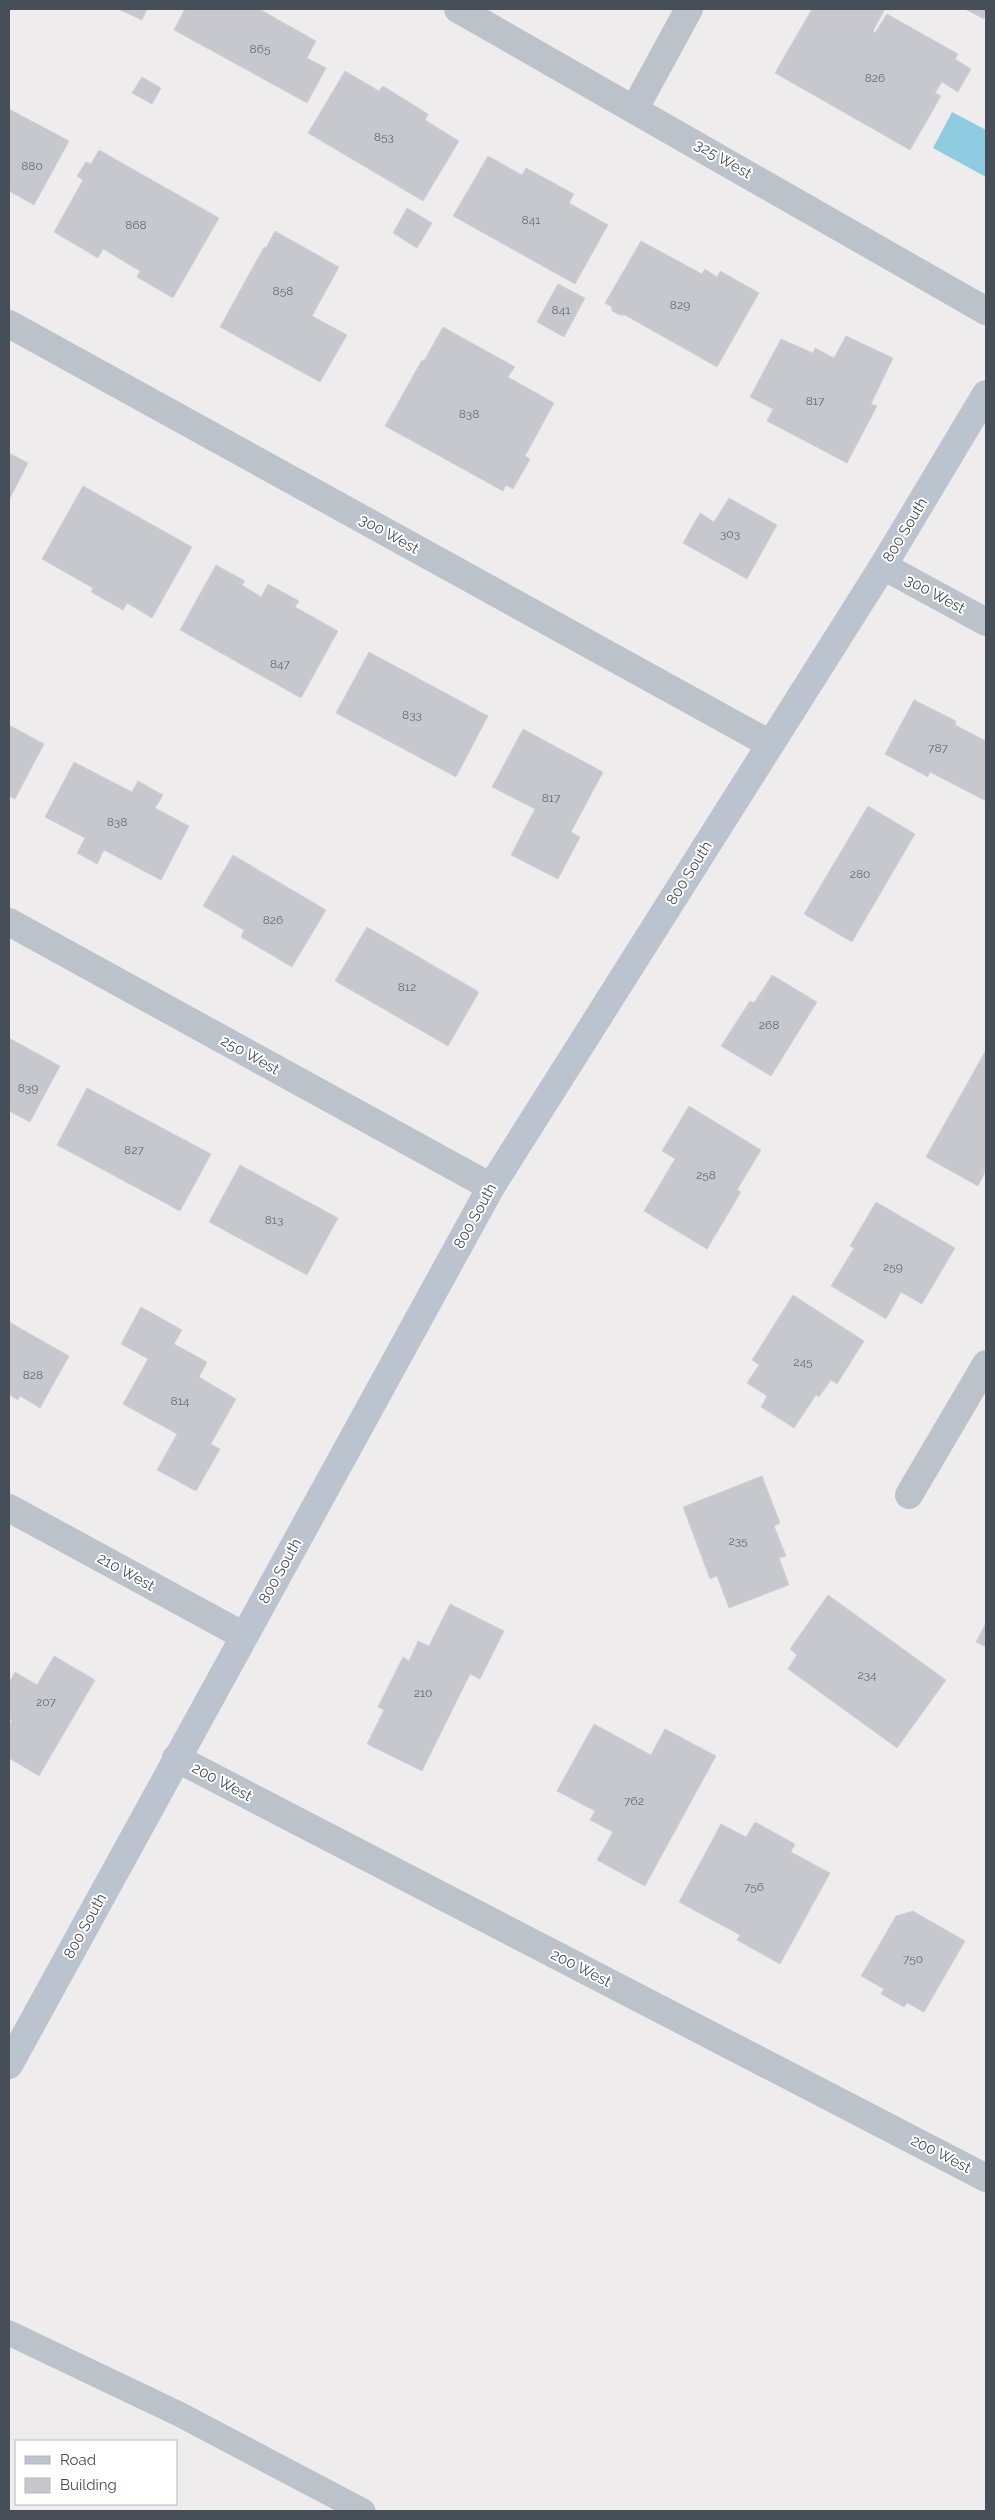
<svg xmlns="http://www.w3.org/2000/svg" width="995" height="2520" viewBox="0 0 995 2520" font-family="Raleway,sans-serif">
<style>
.water{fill:#8ecce2}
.building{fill:#c7c8ce;stroke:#d0d2d7}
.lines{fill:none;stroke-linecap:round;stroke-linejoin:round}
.lane{stroke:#bbc2ca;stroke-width:25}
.street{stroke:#bbc2ca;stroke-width:28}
.secondary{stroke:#bbc3ce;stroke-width:28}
.labels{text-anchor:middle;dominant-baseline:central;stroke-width:4;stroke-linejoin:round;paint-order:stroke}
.number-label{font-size:12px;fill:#666c75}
.street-label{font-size:15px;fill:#464e57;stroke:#fff}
</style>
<rect width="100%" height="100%" fill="#eeecec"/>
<path class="water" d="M 952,112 L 986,130 L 986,177 L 933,148 Z"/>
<g class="building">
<path d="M 118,9 L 147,9 L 142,20 Z"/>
<path d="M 185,9 L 259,9 L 316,41 L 307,58 L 326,68 L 307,103 L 174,30 Z"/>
<path d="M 812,9 L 885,9 L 873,31 L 875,33 L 887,14 L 958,54 L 955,59 L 971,69 L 958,92 L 942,82 L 935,93 L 941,96 L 910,150 L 775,73 Z"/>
<path d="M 965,9 L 986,9 L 986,15 L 984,19 Z"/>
<path d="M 345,71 L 379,91 L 383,86 L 428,114 L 425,120 L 459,141 L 423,201 L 308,133 Z"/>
<path d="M 142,77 L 161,88 L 152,104 L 132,93 Z"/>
<path d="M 9,109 L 69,141 L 34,205 L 9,191 Z"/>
<path d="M 99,150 L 219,218 L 173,298 L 137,277 L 140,271 L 103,249 L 98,258 L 54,232 L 83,180 L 77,176 L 86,162 L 91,164 Z"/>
<path d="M 488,156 L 522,175 L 526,168 L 574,194 L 569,203 L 608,225 L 575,284 L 453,216 Z"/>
<path d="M 407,208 L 432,223 L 417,248 L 393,233 Z"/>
<path d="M 275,231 L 339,267 L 312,316 L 347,335 L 320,382 L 220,327 L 264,247 L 266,248 Z"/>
<path d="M 641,241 L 702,274 L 705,269 L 717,277 L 720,271 L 759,293 L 717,367 L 625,315 L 620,315 L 612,311 L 612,307 L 605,303 Z"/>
<path d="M 558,284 L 585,298 L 564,337 L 537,322 Z"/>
<path d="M 443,327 L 515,367 L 508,377 L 554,403 L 525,456 L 530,459 L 513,489 L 506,485 L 503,491 L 385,426 L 422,360 L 424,361 Z"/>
<path d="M 846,336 L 893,358 L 871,404 L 877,406 L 847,463 L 767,421 L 773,409 L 750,397 L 781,339 L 813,353 L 815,348 L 834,358 Z"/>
<path d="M 9,453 L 28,463 L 9,500 Z"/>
<path d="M 83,486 L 192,547 L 152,618 L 127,603 L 123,610 L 91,592 L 93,588 L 42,559 Z"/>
<path d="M 729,498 L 777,525 L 747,579 L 683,543 L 700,513 L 714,522 Z"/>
<path d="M 216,565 L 245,581 L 242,585 L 261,597 L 268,584 L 299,601 L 295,607 L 338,631 L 301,698 L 180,630 Z"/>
<path d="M 369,652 L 488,716 L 456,777 L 336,713 Z"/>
<path d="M 914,700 L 956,721 L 955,725 L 986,741 L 986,801 L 930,772 L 928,777 L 885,754 Z"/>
<path d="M 9,725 L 44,744 L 15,799 L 9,796 Z"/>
<path d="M 523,729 L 603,772 L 571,832 L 580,837 L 558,879 L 511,855 L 535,809 L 492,787 Z"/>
<path d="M 74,762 L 132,792 L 138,781 L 163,795 L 155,808 L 189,826 L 161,880 L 104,850 L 97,864 L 77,853 L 85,838 L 45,817 Z"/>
<path d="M 868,806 L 915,834 L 852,942 L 804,914 Z"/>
<path d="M 233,855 L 326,910 L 292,967 L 241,937 L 244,930 L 203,906 Z"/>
<path d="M 367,927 L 479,992 L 448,1046 L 335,981 Z"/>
<path d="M 772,975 L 817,1002 L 771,1076 L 721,1046 L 750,1001 L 754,1003 Z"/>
<path d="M 9,1038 L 60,1066 L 30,1122 L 9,1111 Z"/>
<path d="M 986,1050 L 986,1170 L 978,1186 L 926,1157 Z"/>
<path d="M 87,1088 L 211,1154 L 180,1211 L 57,1145 Z"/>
<path d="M 689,1106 L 761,1150 L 737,1190 L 741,1192 L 707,1249 L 644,1211 L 675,1159 L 662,1151 Z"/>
<path d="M 240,1165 L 338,1218 L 307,1275 L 209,1222 Z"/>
<path d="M 876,1202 L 955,1248 L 922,1304 L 901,1292 L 886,1319 L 831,1286 L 854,1248 L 850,1246 Z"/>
<path d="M 793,1295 L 864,1341 L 837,1384 L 831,1380 L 819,1397 L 816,1395 L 794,1428 L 761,1407 L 767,1396 L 747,1383 L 759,1365 L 752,1360 Z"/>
<path d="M 141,1307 L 182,1330 L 174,1344 L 207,1362 L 199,1377 L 236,1399 L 211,1444 L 220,1449 L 196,1491 L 157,1470 L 177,1434 L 123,1404 L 148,1359 L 121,1344 Z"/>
<path d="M 9,1322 L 69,1356 L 40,1408 L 20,1396 L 18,1400 L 9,1395 Z"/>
<path d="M 762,1476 L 780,1523 L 774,1526 L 786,1556 L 779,1558 L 789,1585 L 729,1608 L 717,1576 L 710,1579 L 683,1507 Z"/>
<path d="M 828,1595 L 946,1680 L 897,1748 L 788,1669 L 797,1655 L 790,1649 Z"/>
<path d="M 450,1604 L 504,1631 L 480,1679 L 470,1674 L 422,1771 L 367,1744 L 384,1710 L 378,1707 L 403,1657 L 409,1661 L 418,1641 L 429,1646 Z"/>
<path d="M 986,1623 L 986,1647 L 976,1642 Z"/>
<path d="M 54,1656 L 95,1680 L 39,1776 L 9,1758 L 9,1726 L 12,1720 L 9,1719 L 9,1683 L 15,1672 L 37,1685 Z"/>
<path d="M 594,1724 L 651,1755 L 665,1729 L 716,1756 L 645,1886 L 597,1860 L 613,1832 L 590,1820 L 595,1811 L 557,1791 Z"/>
<path d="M 755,1822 L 795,1844 L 791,1852 L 830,1873 L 780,1964 L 737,1940 L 740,1935 L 679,1902 L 721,1824 L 746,1837 Z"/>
<path d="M 913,1911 L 965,1941 L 924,2012 L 907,2003 L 904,2007 L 881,1994 L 884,1989 L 861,1976 L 896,1916 Z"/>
</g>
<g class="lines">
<path class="lane" d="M 9,2333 L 179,2414 L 363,2511"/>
<g class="street">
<path d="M 458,9 L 986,311"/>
<path d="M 635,108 L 689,9"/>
<path d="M 9,324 L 770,744"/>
<path d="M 883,566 L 986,622"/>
<path d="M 9,922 L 491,1187"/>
<path d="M 909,1495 L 986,1364"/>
<path d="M 9,1508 L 244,1636"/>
<path d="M 176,1758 L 986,2178"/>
</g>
<path class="secondary" d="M 9,2065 L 491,1187 L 883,566 L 986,394"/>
</g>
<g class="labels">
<g class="number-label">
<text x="260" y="49">865</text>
<text x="875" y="78">826</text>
<text x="384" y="137">853</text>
<text x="32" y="166">880</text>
<text x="531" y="220">841</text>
<text x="136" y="225">868</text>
<text x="283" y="291">858</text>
<text x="680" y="305">829</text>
<text x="561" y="310">841</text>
<text x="815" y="401">817</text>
<text x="469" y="414">838</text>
<text x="730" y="534">303</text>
<text x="280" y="664">847</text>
<text x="412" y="715">833</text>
<text x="938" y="748">787</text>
<text x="551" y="798">817</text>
<text x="117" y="822">838</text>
<text x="860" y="874">280</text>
<text x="273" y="920">826</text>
<text x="407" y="987">812</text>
<text x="769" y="1025">268</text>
<text x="28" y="1088">839</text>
<text x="134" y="1150">827</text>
<text x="706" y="1175">258</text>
<text x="274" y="1220">813</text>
<text x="893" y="1267">259</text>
<text x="803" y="1362">245</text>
<text x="33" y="1375">828</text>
<text x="180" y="1401">814</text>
<text x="738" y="1541">235</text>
<text x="867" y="1675">234</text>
<text x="423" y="1693">210</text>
<text x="46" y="1702">207</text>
<text x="634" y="1801">762</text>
<text x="754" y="1887">756</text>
<text x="913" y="1959">750</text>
</g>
<g class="street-label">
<text transform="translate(723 159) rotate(30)">325 West</text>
<text transform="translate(905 530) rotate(-59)">800 South</text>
<text transform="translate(389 534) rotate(29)">300 West</text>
<text transform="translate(935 594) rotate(28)">300 West</text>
<text transform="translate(689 873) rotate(-58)">800 South</text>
<text transform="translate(250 1055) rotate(29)">250 West</text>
<text transform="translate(475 1216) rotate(-61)">800 South</text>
<text transform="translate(280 1571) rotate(-61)">800 South</text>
<text transform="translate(126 1572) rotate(29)">210 West</text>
<text transform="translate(222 1782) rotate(28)">200 West</text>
<text transform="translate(85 1926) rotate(-61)">800 South</text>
<text transform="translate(581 1968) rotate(27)">200 West</text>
<text transform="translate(941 2154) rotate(27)">200 West</text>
</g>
</g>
<rect width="995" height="2520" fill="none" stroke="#464e57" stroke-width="20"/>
<rect x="15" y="2440" width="162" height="65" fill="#ffffff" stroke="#b5b8bc"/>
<rect x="25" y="2456" width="25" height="8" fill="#bbc3ce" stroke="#b5b8bc"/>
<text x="60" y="2465" font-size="15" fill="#464e57">Road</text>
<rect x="25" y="2478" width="25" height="15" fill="#c7c8ce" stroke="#b5b8bc"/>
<text x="60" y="2490" font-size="15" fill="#464e57">Building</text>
</svg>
